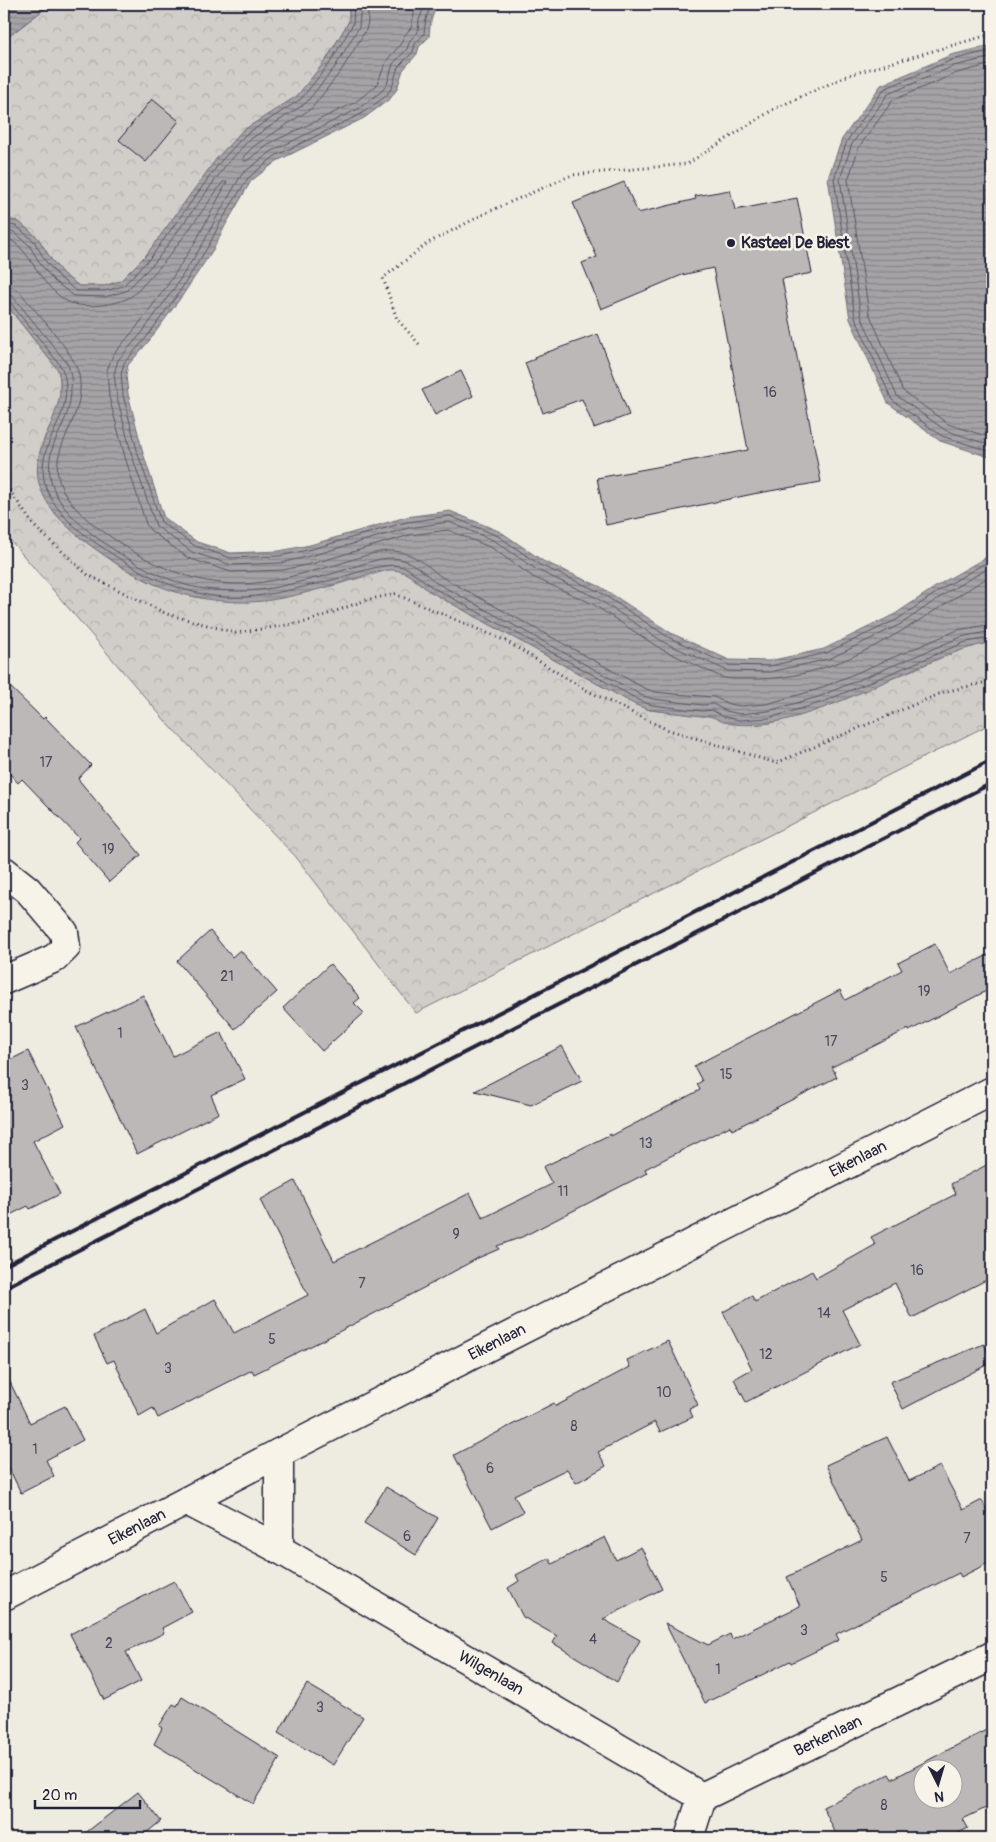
<svg xmlns="http://www.w3.org/2000/svg" width="996" height="1842" viewBox="0 0 996 1842" font-family="Pangolin,sans-serif">
<style>
.forest{fill:url(#forest-crowns);stroke:#7a7882}
.water{fill:url(#water-rules);stroke:#716f7b}
.lines{fill:none;stroke-linecap:round;stroke-linejoin:round}
.shore{stroke:#575666;stroke-width:1}
.building{fill:#bbb8b7;stroke:#22223b;fill-rule:evenodd}
.street-casing{stroke:#22223b;stroke-width:31}
.path{stroke:#22223b;stroke-width:3;stroke-dasharray:1 4;stroke-linecap:butt}
.street{stroke:#f7f3e8;stroke-width:28}
.rail{stroke:#22223b;stroke-width:4}
.poi-dot{fill:#22223b;stroke:#f7f3e8;stroke-width:2}
.labels{text-anchor:middle;dominant-baseline:central;stroke-width:5;stroke-linejoin:round;paint-order:stroke}
.number-label{font-size:14px;fill:#48485a}
.poi-label{font-size:16px;font-weight:bold;fill:#22223b;stroke:#f7f3e8;text-anchor:start}
.street-label{font-size:16px;fill:#22223b;stroke:#f7f3e8}
</style>
<defs>
<pattern id="forest-crowns" width="20" height="18" patternUnits="userSpaceOnUse" patternTransform="scale(1.25)"><rect width="20" height="18" fill="#d1cdc9"/><path d="M2 6a3 3 0 1 1 6 0M12 15a3 3 0 1 1 6 0" fill="none" stroke="#b3b0ae"/></pattern>
<pattern id="water-rules" width="6" height="5" patternUnits="userSpaceOnUse" patternTransform="scale(1.25)"><rect width="6" height="5" fill="#a6a3a6"/><path d="M0 2.5h6" fill="none" stroke="#878488"/></pattern>
</defs>
<rect width="100%" height="100%" fill="#eeebe1"/>
<filter id="ink" filterUnits="userSpaceOnUse"><feTurbulence type="fractalNoise" baseFrequency=".02" numOctaves="2"/><feDisplacementMap in="SourceGraphic" scale="10" xChannelSelector="R" yChannelSelector="G"/><feConvolveMatrix kernelMatrix="1 2 1 2 8 2 1 2 1" color-interpolation-filters="sRGB"/></filter>
<g filter="url(#ink)">
<g class="forest">
<path d="M 51,4 L 349,4 L 349,21 L 326,60 L 297,96 L 242,131 L 217,158 L 147,254 L 120,281 L 104,286 L 79,286 L 63,274 L 51,259 L 38,238 L 18,221 L 4,219 L 4,40 Z"/>
<path d="M 4,302 L 58,370 L 60,378 L 60,394 L 57,413 L 45,436 L 39,455 L 38,471 L 63,522 L 83,540 L 121,567 L 154,584 L 270,599 L 328,587 L 392,569 L 405,572 L 429,591 L 636,705 L 650,710 L 703,716 L 711,715 L 722,721 L 770,723 L 822,708 L 965,648 L 992,642 L 992,723 L 416,1013 L 296,857 L 168,724 L 4,533 Z"/>
</g>
<g class="water">
<path d="M 4,4 L 51,4 L 4,40 Z"/>
<path d="M 349,4 L 439,4 C 431,15 430,24 429,37 L 419,47 L 417,54 L 403,70 L 397,89 L 390,99 L 364,118 L 277,161 L 251,181 L 225,226 L 214,248 L 182,296 L 149,341 L 128,365 L 126,375 L 128,394 L 143,453 L 164,518 L 197,542 L 231,553 L 279,551 L 310,545 L 406,517 L 450,511 L 501,532 L 543,561 L 601,587 L 671,633 L 729,660 L 769,661 L 824,649 L 895,614 L 943,582 L 992,554 L 992,642 C 915,658 848,709 770,723 C 755,725 739,726 724,722 C 715,719 712,715 703,716 L 650,710 L 636,705 L 429,591 C 418,582 408,571 393,570 C 382,569 361,577 349,580 C 318,590 274,603 242,602 C 185,601 147,585 101,553 C 77,536 50,516 40,487 C 26,445 71,413 58,370 L 4,302 L 4,219 L 18,221 L 38,238 L 51,259 L 63,274 L 79,286 L 104,286 L 120,281 L 147,254 L 217,158 L 242,131 L 297,96 L 326,60 L 349,21 Z"/>
<path d="M 992,45 L 992,458 L 940,441 L 888,403 L 850,319 L 828,178 L 842,139 L 881,85 L 951,55 Z"/>
</g>
<g class="lines">
<g class="shore">
<path d="M 368,4 L 368,22 L 366,30 L 341,71 L 312,108 L 254,146 L 243,157 L 244,161 L 247,161 L 268,144 L 354,103 L 376,86 L 387,60 L 400,45 L 404,36 L 411,28 L 416,4"/>
<path d="M 425,4 L 419,20 L 418,32 L 410,40 L 407,49 L 393,64 L 387,84 L 382,91 L 358,109 L 272,151 L 242,174 L 215,220 L 204,242 L 173,290 L 141,334 L 118,360 L 114,374 L 117,397 L 132,456 L 156,526 L 192,552 L 231,565 L 281,563 L 314,555 L 408,528 L 449,522 L 495,541 L 537,570 L 595,597 L 665,643 L 728,671 L 770,672 L 829,659 L 901,624 L 949,591 L 992,566"/>
<path d="M 433,4 C 426,13 425,23 424,34 L 415,44 L 413,52 L 398,67 L 392,87 L 386,96 L 361,114 L 275,156 L 248,178 L 220,223 L 209,245 L 178,294 L 146,338 L 124,363 L 121,374 L 123,395 L 138,454 L 161,522 L 195,546 L 231,558 L 280,556 L 312,549 L 407,522 L 450,516 L 498,536 L 540,565 L 598,591 L 668,637 L 729,665 L 770,666 L 826,653 L 898,619 L 946,586 L 992,559"/>
<path d="M 992,50 L 952,60 L 884,89 L 847,141 L 834,179 L 855,317 L 892,400 L 942,436 L 992,452"/>
<path d="M 992,57 L 954,66 L 888,94 L 852,144 L 840,179 L 861,316 L 897,396 L 945,430 L 992,446"/>
<path d="M 992,64 L 957,73 L 893,100 L 859,147 L 848,180 L 869,313 L 903,391 L 948,424 L 992,438"/>
<path d="M 4,224 L 16,226 L 34,241 L 46,262 L 59,277 L 76,291 L 105,291 L 123,286 L 151,257 L 221,161 L 245,135 L 301,99 L 330,63 L 353,24 L 354,4"/>
<path d="M 4,230 L 14,232 L 29,245 L 41,265 L 54,281 L 74,296 L 105,297 L 126,291 L 156,261 L 226,165 L 249,140 L 306,103 L 335,67 L 359,27 L 361,4"/>
<path d="M 4,238 C 24,241 35,272 49,286 C 55,293 65,302 74,304 C 88,308 117,305 130,297 C 136,294 141,287 146,282 C 175,252 198,216 223,182 L 227,182 L 197,239 L 167,286 L 135,329 L 113,355 L 107,370 L 109,397 L 125,457 L 146,524 L 151,531 L 188,558 L 231,572 L 283,570 L 315,563 L 410,535 L 448,530 L 492,548 L 533,577 L 591,603 L 661,649 L 721,677 C 730,680 741,679 751,679 C 843,681 917,619 992,575"/>
<path d="M 4,286 L 12,287 L 20,292 C 36,313 74,351 79,375 C 89,428 28,457 76,508 C 86,520 98,528 111,537 C 151,565 194,585 243,584 C 269,583 296,575 321,569 C 340,565 377,549 394,551 C 413,553 426,564 440,576 L 644,688 L 655,692 L 674,694 L 714,697 L 729,704 L 741,706 L 766,704 L 816,690 L 958,630 L 992,624"/>
<path d="M 4,294 L 10,295 L 15,299 L 67,363 C 71,372 72,380 71,389 C 71,408 64,422 56,439 C 43,467 50,493 71,515 C 99,544 147,573 186,585 C 203,590 224,591 242,591 C 269,591 298,582 324,576 C 341,572 377,557 393,558 C 410,559 423,571 435,582 L 641,695 L 653,699 L 703,705 L 713,704 L 726,711 L 740,714 L 768,711 L 818,697 L 961,637 L 992,631"/>
<path d="M 4,300 L 10,302 C 23,320 39,337 52,355 C 56,360 61,365 63,371 C 68,383 66,403 61,415 C 54,435 42,450 43,472 C 45,503 72,526 96,543 C 140,574 190,601 246,597 C 272,595 298,588 324,582 C 347,577 370,566 394,565 L 407,568 L 432,587 L 639,700 L 652,705 L 702,711 L 712,710 L 724,717 L 740,720 L 769,718 L 820,703 L 963,643 L 992,637"/>
</g>
</g>
<g class="building">
<path d="M 152,99 L 179,121 L 146,162 L 119,140 Z"/>
<path d="M 624,182 L 638,213 L 696,199 L 695,196 L 730,190 L 735,210 L 797,198 L 812,273 L 782,279 L 821,482 L 753,494 L 606,525 L 597,478 L 748,450 L 713,268 L 682,275 L 601,309 L 582,263 L 597,257 L 573,203 Z"/>
<path d="M 598,334 L 629,415 L 594,428 L 582,399 L 543,413 L 525,363 L 535,359 L 534,357 Z"/>
<path d="M 461,371 L 473,396 L 435,415 L 422,390 Z"/>
<path d="M 4,681 L 43,719 L 45,717 L 91,765 L 78,779 L 141,855 L 109,882 L 75,842 L 79,838 L 22,779 L 18,783 L 4,767 Z"/>
<path d="M 210,931 L 232,957 L 240,950 L 277,992 L 235,1029 L 177,961 Z"/>
<path d="M 935,944 L 950,974 L 992,953 L 992,988 L 909,1031 L 908,1029 L 832,1067 L 837,1077 L 732,1130 L 730,1126 L 645,1169 L 647,1173 L 522,1237 L 497,1246 L 499,1249 L 478,1258 L 431,1284 L 321,1341 L 254,1374 L 252,1370 L 158,1418 L 153,1408 L 139,1416 L 114,1360 L 107,1363 L 94,1336 L 145,1309 L 156,1333 L 215,1299 L 234,1333 L 308,1295 L 260,1200 L 295,1181 L 334,1261 L 470,1193 L 483,1218 L 552,1184 L 543,1167 L 611,1134 L 611,1136 L 700,1090 L 697,1084 L 702,1081 L 694,1066 L 840,990 L 845,1000 L 902,970 L 898,963 Z"/>
<path d="M 330,964 L 360,998 L 354,1003 L 364,1013 L 322,1051 L 283,1008 Z"/>
<path d="M 143,995 L 173,1056 L 221,1032 L 245,1079 L 211,1095 L 219,1113 L 137,1154 L 76,1027 Z"/>
<path d="M 562,1046 L 582,1081 L 531,1105 L 475,1091 Z"/>
<path d="M 28,1051 L 65,1124 L 33,1141 L 60,1194 L 30,1209 L 28,1206 L 4,1218 L 4,1063 Z"/>
<path d="M 992,1162 L 992,1277 L 912,1318 L 895,1283 L 842,1310 L 860,1344 L 746,1402 L 734,1379 L 752,1369 L 723,1312 L 752,1296 L 755,1302 L 812,1271 L 816,1278 L 875,1245 L 871,1237 L 956,1194 L 951,1184 Z"/>
<path d="M 668,1341 L 698,1405 L 689,1409 L 693,1417 L 660,1432 L 655,1422 L 598,1452 L 606,1466 L 576,1483 L 567,1469 L 514,1495 L 523,1512 L 492,1528 L 454,1455 L 554,1403 L 556,1406 L 630,1367 L 627,1360 Z"/>
<path d="M 984,1344 L 992,1362 L 903,1409 L 890,1382 Z"/>
<path d="M 4,1370 L 30,1423 L 65,1406 L 83,1440 L 46,1460 L 54,1476 L 21,1493 L 4,1458 Z"/>
<path d="M 887,1437 L 909,1481 L 940,1466 L 963,1510 L 982,1500 L 992,1521 L 992,1561 L 961,1577 L 959,1573 L 836,1634 L 839,1640 L 791,1663 L 790,1661 L 705,1703 L 665,1623 L 708,1645 L 730,1634 L 732,1639 L 800,1606 L 787,1577 L 862,1540 L 826,1465 Z"/>
<path d="M 386,1487 L 438,1518 L 416,1555 L 364,1523 Z"/>
<path d="M 605,1537 L 616,1560 L 641,1547 L 662,1589 L 603,1619 L 640,1640 L 617,1682 L 553,1643 L 557,1636 L 523,1617 L 508,1588 L 519,1581 L 516,1575 L 549,1558 L 552,1564 Z"/>
<path d="M 174,1581 L 192,1612 L 162,1628 L 164,1633 L 126,1652 L 141,1681 L 104,1700 L 70,1634 Z"/>
<path d="M 307,1684 L 363,1717 L 333,1765 L 278,1733 Z"/>
<path d="M 182,1697 L 280,1758 L 253,1804 L 154,1744 L 162,1728 L 159,1726 L 173,1704 L 177,1706 Z"/>
<path d="M 992,1727 L 992,1805 L 963,1819 L 968,1828 L 949,1838 L 838,1838 L 823,1807 L 889,1774 L 892,1779 ZM 924,1770 L 954,1770 L 954,1800 L 924,1800 Z"/>
<path d="M 138,1792 L 161,1821 L 140,1838 L 79,1838 Z"/>
</g>
<g class="lines">
<g class="street-casing">
<g id="street">
<path d="M 4,871 L 28,890 L 64,932 L 66,947 L 55,958 L 4,980"/>
<path d="M 187,1501 L 279,1549 L 702,1797"/>
<path d="M 279,1549 L 279,1453"/>
<path d="M 4,1596 L 279,1453 L 992,1091"/>
<path d="M 689,1838 L 702,1797 L 992,1656"/>
</g>
</g>
<g class="path">
<path d="M 419,344 L 397,319 L 383,278 L 428,243 L 488,212 L 572,175 L 687,164 L 774,109 L 849,75 L 992,34"/>
<path d="M 4,482 L 34,526 L 88,575 L 167,614 L 236,633 L 306,622 L 366,600 L 395,594 L 506,641 L 586,690 L 666,729 L 776,763 L 944,692 L 992,681"/>
</g>
<use href="#street" class="street"/>
<g class="rail">
<path d="M 4,1266 L 992,760"/>
<path d="M 4,1288 L 992,783"/>
</g>
</g>
</g>
<circle class="poi-dot" cx="731" cy="243" r="5"/>
<g class="labels">
<g class="number-label">
<text x="770" y="392">16</text>
<text x="46" y="762">17</text>
<text x="108" y="849">19</text>
<text x="227" y="976">21</text>
<text x="924" y="991">19</text>
<text x="120" y="1033">1</text>
<text x="831" y="1041">17</text>
<text x="726" y="1074">15</text>
<text x="25" y="1085">3</text>
<text x="646" y="1143">13</text>
<text x="563" y="1191">11</text>
<text x="456" y="1234">9</text>
<text x="917" y="1270">16</text>
<text x="362" y="1283">7</text>
<text x="824" y="1313">14</text>
<text x="272" y="1339">5</text>
<text x="766" y="1354">12</text>
<text x="168" y="1368">3</text>
<text x="664" y="1392">10</text>
<text x="574" y="1426">8</text>
<text x="35" y="1449">1</text>
<text x="490" y="1468">6</text>
<text x="407" y="1536">6</text>
<text x="967" y="1538">7</text>
<text x="884" y="1577">5</text>
<text x="804" y="1630">3</text>
<text x="593" y="1639">4</text>
<text x="109" y="1643">2</text>
<text x="718" y="1669">1</text>
<text x="320" y="1707">3</text>
<text x="884" y="1805">8</text>
</g>
<g class="poi-label">
<text x="741" y="243">Kasteel De Biest</text>
</g>
<g class="street-label">
<text transform="translate(858 1159) rotate(-27)">Eikenlaan</text>
<text transform="translate(497 1342) rotate(-27)">Eikenlaan</text>
<text transform="translate(137 1527) rotate(-27)">Eikenlaan</text>
<text transform="translate(491 1673) rotate(30)">Wilgenlaan</text>
<text transform="translate(828 1736) rotate(-26)">Berkenlaan</text>
</g>
</g>
<rect width="996" height="1842" fill="none" stroke="#f7f3e8" stroke-width="20"/>
<rect x="10" y="10" width="976" height="1822" fill="none" stroke="#22223b" stroke-width="2" filter="url(#ink)"/>
<g transform="translate(938 1784) rotate(175)"><circle r="24" fill="#f7f3e8" stroke="#a29fa3"/>
<path d="M0-4L9 19L0 12L-9 19Z" fill="#22223b"/>
<text y="-8" font-size="14" font-weight="bold" text-anchor="middle" fill="#22223b">N</text>
</g>
<path d="M35 1800v8h105v-8" fill="none" stroke="#22223b" stroke-width="2.5"/>
<text x="42" y="1800" font-size="15" fill="#22223b" stroke="#f7f3e8" stroke-width="4" paint-order="stroke">20 m</text>
</svg>
